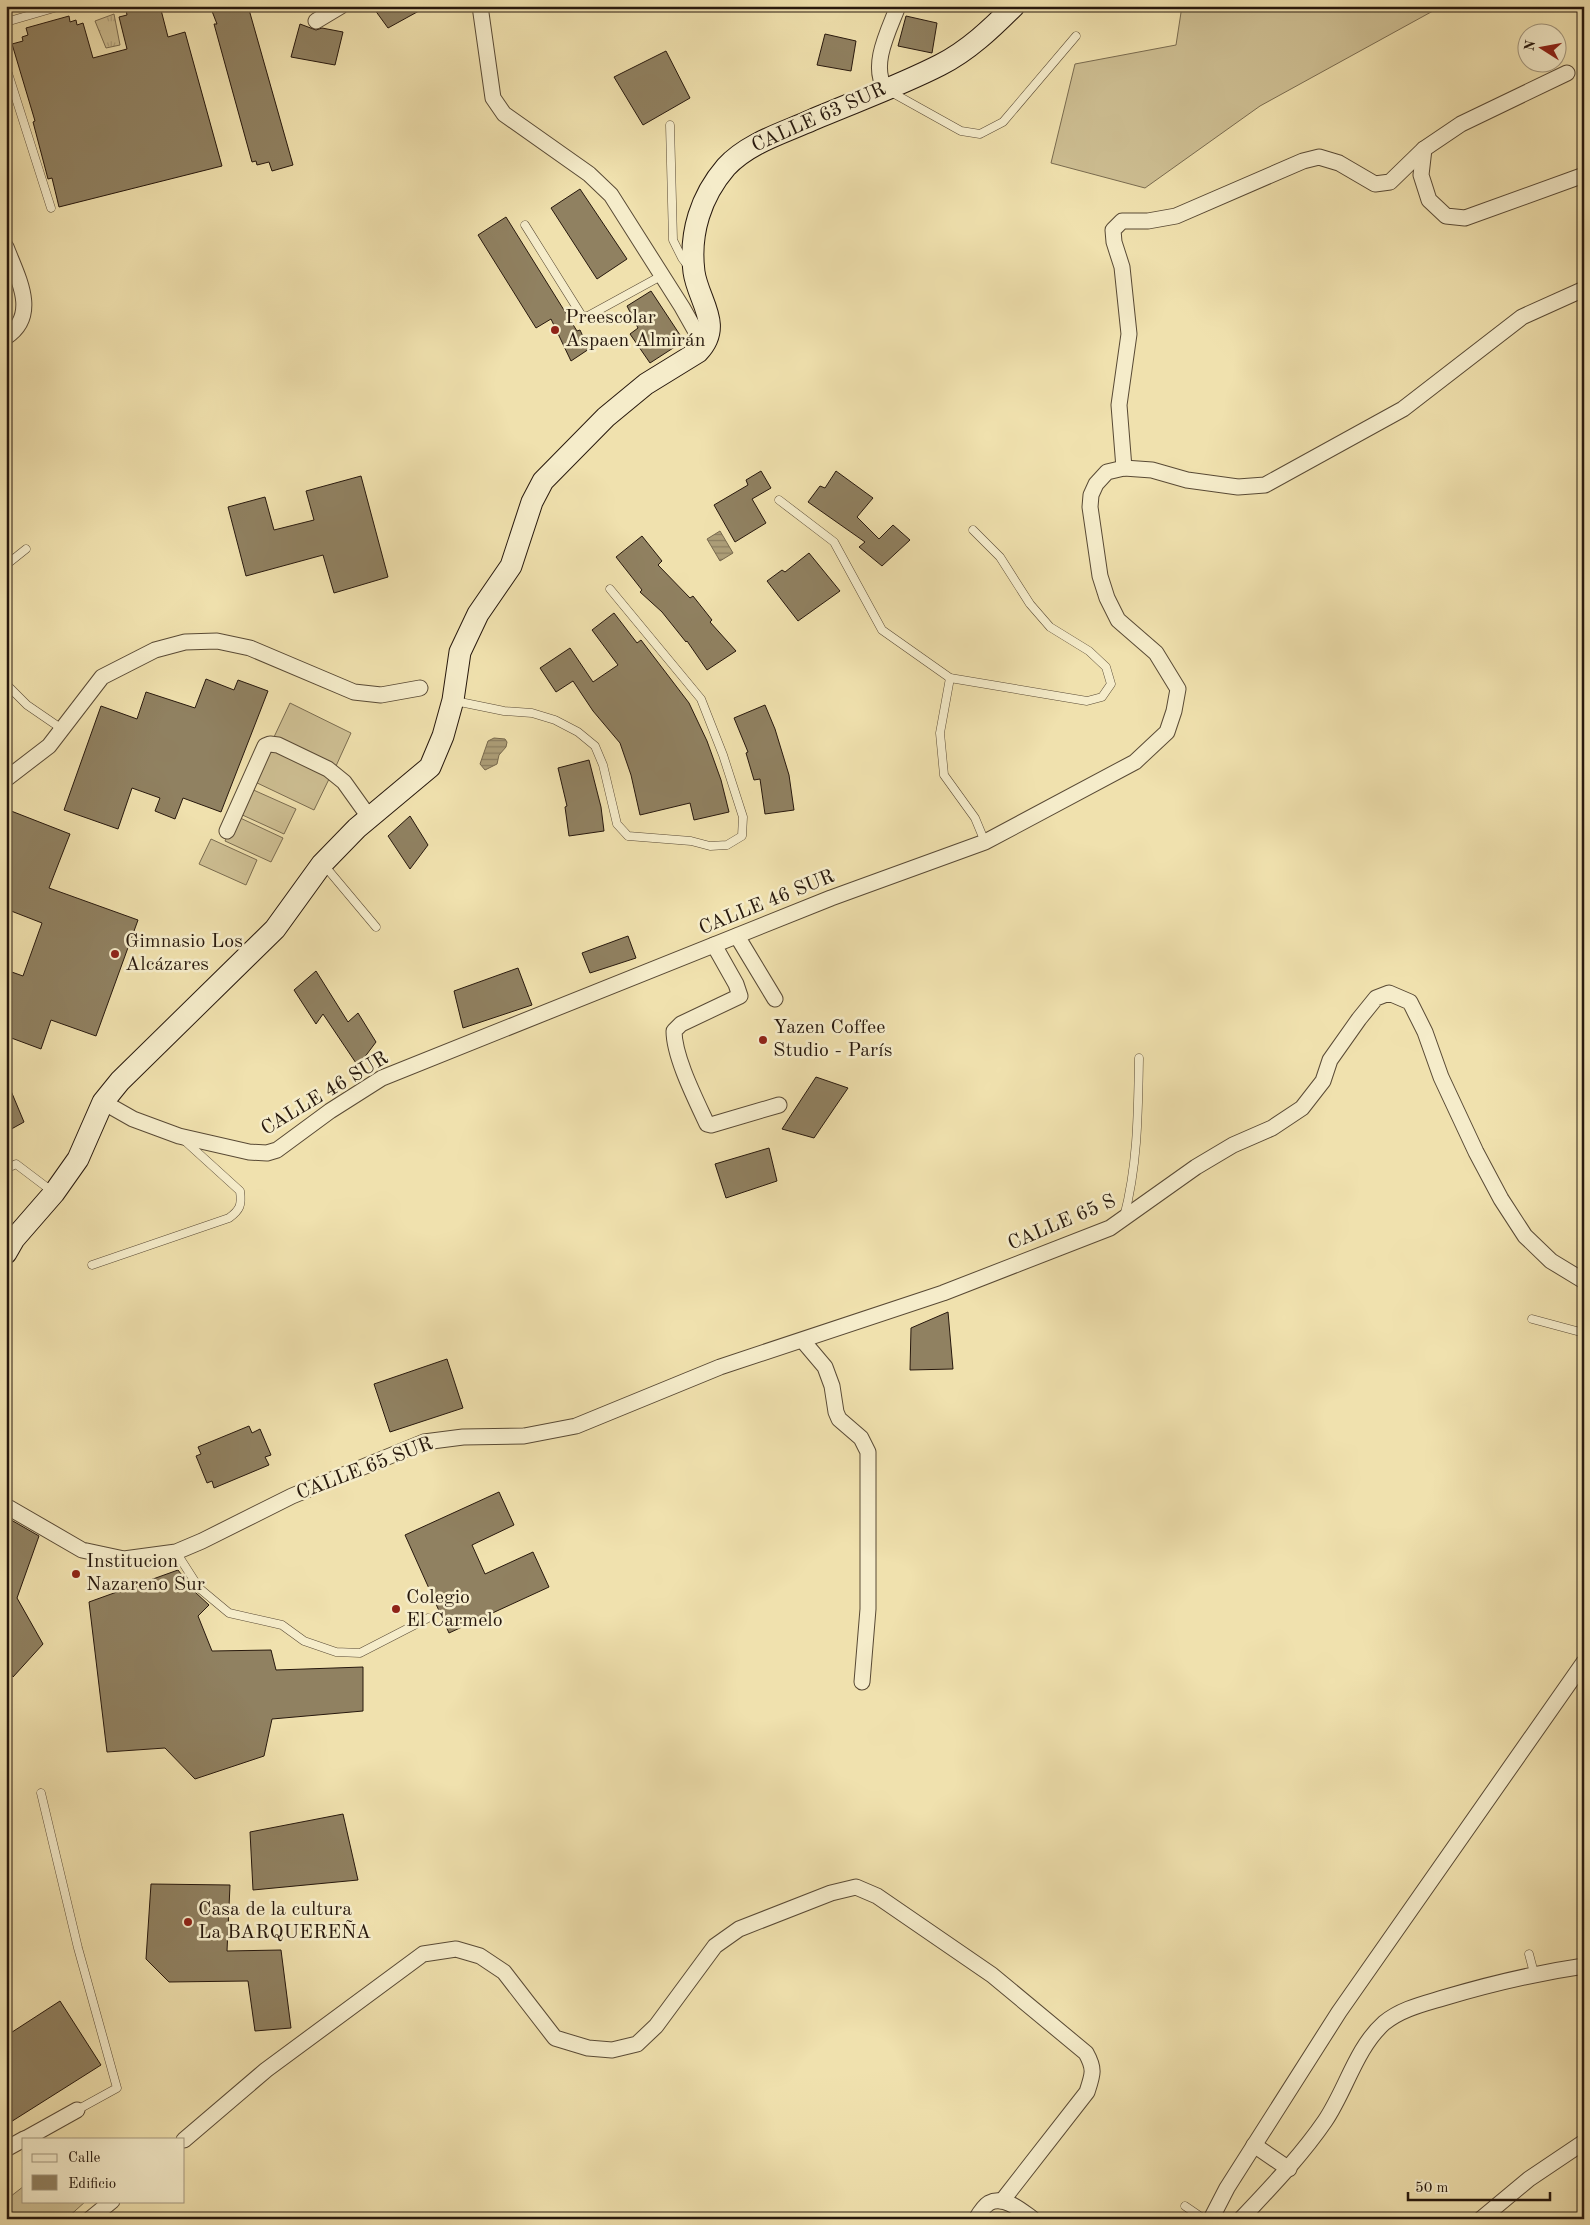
<svg xmlns="http://www.w3.org/2000/svg" width="1590" height="2225" viewBox="0 0 1590 2225" font-family="'Old Standard TT',serif">
<style>
.grass{fill:#cebf93;stroke:#7a6c50}
.park{fill:url(#park-tufts);stroke:#7a6c50}
.water{fill:url(#water-rules);stroke:#77684d}
.building{fill:#908161;stroke:#27180d}
.lines{fill:none;stroke-linecap:round;stroke-linejoin:round}
.lane-casing{stroke:#594a35;stroke-width:9}
.street-casing{stroke:#594a35;stroke-width:17}
.secondary-casing{stroke:#27180d;stroke-width:23}
.lane{stroke:#f5ecca;stroke-width:8}
.street{stroke:#f5ecca;stroke-width:15}
.secondary{stroke:#f5ecca;stroke-width:21}
.poi-dot{fill:#8f2418;stroke:#f5ecca;stroke-width:2}
.labels{text-anchor:middle;dominant-baseline:central;stroke-width:5;stroke-linejoin:round;paint-order:stroke}
.street-label{font-size:20px;fill:#27180d;stroke:#f5ecca}
.poi-label{font-size:20px;fill:#27180d;stroke:#f5ecca;text-anchor:start}
</style>
<defs>
<pattern id="park-tufts" width="24" height="20" patternUnits="userSpaceOnUse" patternTransform="scale(1.25)"><rect width="24" height="20" fill="#cebf93"/><path d="M3 7l-1-3M5 7V3M7 7l1-3M15 17l-1-3M17 17v-4M19 17l1-3" fill="none" stroke="#b1a37e"/></pattern>
<pattern id="water-rules" width="6" height="5" patternUnits="userSpaceOnUse" patternTransform="scale(1.25)"><rect width="6" height="5" fill="#ac9d77"/><path d="M0 2.5h6" fill="none" stroke="#8c7f60"/></pattern>
</defs>
<rect width="100%" height="100%" fill="#f0e1ae"/>
<filter id="stains"><feTurbulence type="fractalNoise" baseFrequency=".004" numOctaves="4"/><feColorMatrix values="0 0 0 0 .2 0 0 0 0 .09 0 0 0 0 .02 0 0 0 .5 -.17"/></filter>
<radialGradient id="worn" r=".72"><stop offset=".6" stop-color="#630" stop-opacity="0"/><stop offset="1" stop-color="#630" stop-opacity=".3"/></radialGradient>
<g class="grass">
<path d="M 1182,6 L 1442,6 L 1260,106 L 1145,188 L 1051,163 L 1075,64 L 1176,45 Z"/>
<path d="M 290,703 L 351,733 L 336,766 L 274,737 Z"/>
<path d="M 268,747 L 330,777 L 314,810 L 253,781 Z"/>
<path d="M 249,788 L 296,809 L 284,834 L 238,813 Z"/>
<path d="M 236,816 L 283,838 L 271,862 L 225,841 Z"/>
<path d="M 211,839 L 257,860 L 246,885 L 199,864 Z"/>
<path d="M 24,2186 L 24,2201 L 86,2201 L 66,2219 L 6,2219 L 6,2200 Z"/>
</g>
<path class="park" d="M 114,14 L 120,45 L 106,48 L 95,21 Z"/>
<g class="water">
<path d="M 720,531 L 733,553 L 720,561 L 707,539 Z"/>
<path d="M 494,738 L 505,739 L 507,742 L 506,747 L 499,755 L 497,764 L 485,770 L 480,764 L 488,741 Z"/>
</g>
<g class="building">
<path d="M 140,6 L 160,6 L 168,37 L 185,32 L 222,166 L 59,207 L 52,178 L 48,179 L 33,122 L 35,121 L 12,44 L 23,41 L 22,37 L 28,35 L 26,28 L 69,16 L 70,22 L 76,20 L 77,25 L 83,23 L 93,58 L 127,49 L 119,17 L 127,15 L 126,10 Z"/>
<path d="M 210,6 L 248,6 L 293,165 L 272,171 L 269,162 L 257,165 L 256,161 L 252,162 L 214,24 L 217,24 Z"/>
<path d="M 372,6 L 428,6 L 388,28 Z"/>
<path d="M 906,16 L 937,23 L 932,53 L 898,46 Z"/>
<path d="M 300,24 L 316,30 L 322,28 L 343,32 L 335,65 L 291,57 Z"/>
<path d="M 825,34 L 856,41 L 851,71 L 817,65 Z"/>
<path d="M 666,51 L 690,98 L 643,125 L 614,77 Z"/>
<path d="M 580,189 L 627,259 L 597,279 L 551,208 Z"/>
<path d="M 506,217 L 577,331 L 580,330 L 589,349 L 571,361 L 551,319 L 536,328 L 478,235 Z"/>
<path d="M 651,291 L 684,341 L 650,363 L 630,334 L 638,328 L 627,306 Z"/>
<path d="M 761,471 L 771,488 L 752,499 L 766,523 L 735,542 L 714,505 L 748,485 L 746,480 Z"/>
<path d="M 836,471 L 873,498 L 857,517 L 879,539 L 893,525 L 910,540 L 882,566 L 859,547 L 865,542 L 808,502 L 820,486 L 825,488 Z"/>
<path d="M 361,476 L 388,577 L 334,593 L 323,555 L 246,576 L 228,507 L 265,497 L 274,530 L 314,520 L 306,491 Z"/>
<path d="M 642,536 L 662,561 L 658,565 L 690,598 L 693,596 L 712,620 L 710,622 L 736,651 L 707,670 L 687,641 L 686,642 L 662,612 L 640,592 L 642,590 L 616,557 Z"/>
<path d="M 809,553 L 840,591 L 798,621 L 767,581 L 782,570 L 785,572 Z"/>
<path d="M 614,613 L 637,643 L 641,640 L 689,703 L 707,741 L 721,780 L 729,812 L 694,820 L 690,803 L 640,815 L 631,775 L 620,743 L 593,711 L 573,681 L 556,692 L 540,668 L 570,648 L 593,682 L 618,665 L 592,630 Z"/>
<path d="M 206,679 L 234,690 L 238,680 L 268,691 L 221,812 L 183,798 L 175,819 L 155,811 L 160,798 L 132,788 L 118,829 L 64,810 L 101,706 L 137,719 L 146,692 L 195,708 Z"/>
<path d="M 765,705 L 775,729 L 789,775 L 794,810 L 765,814 L 760,779 L 754,780 L 746,753 L 748,752 L 734,718 Z"/>
<path d="M 589,760 L 601,807 L 604,831 L 569,836 L 565,807 L 567,806 L 558,768 Z"/>
<path d="M 6,809 L 70,834 L 49,888 L 138,920 L 96,1036 L 51,1020 L 41,1049 L 6,1036 L 6,970 L 23,976 L 42,923 L 6,909 Z"/>
<path d="M 410,816 L 428,845 L 410,869 L 388,836 Z"/>
<path d="M 628,936 L 636,958 L 590,973 L 582,953 Z"/>
<path d="M 518,968 L 532,1005 L 463,1028 L 454,991 Z"/>
<path d="M 316,971 L 348,1022 L 358,1013 L 376,1042 L 358,1066 L 323,1014 L 316,1024 L 294,990 Z"/>
<path d="M 816,1077 L 848,1088 L 814,1138 L 782,1129 Z"/>
<path d="M 6,1079 L 24,1122 L 6,1132 Z"/>
<path d="M 769,1148 L 777,1181 L 726,1198 L 715,1164 Z"/>
<path d="M 948,1312 L 953,1369 L 910,1370 L 911,1328 Z"/>
<path d="M 447,1359 L 463,1408 L 390,1432 L 374,1384 Z"/>
<path d="M 249,1426 L 252,1433 L 260,1429 L 271,1455 L 265,1457 L 269,1465 L 214,1488 L 212,1481 L 207,1483 L 196,1456 L 201,1454 L 198,1447 Z"/>
<path d="M 499,1492 L 514,1525 L 472,1545 L 485,1574 L 533,1552 L 549,1587 L 449,1633 L 405,1535 Z"/>
<path d="M 6,1517 L 39,1536 L 17,1598 L 43,1644 L 13,1677 L 6,1662 Z"/>
<path d="M 178,1570 L 195,1592 L 209,1605 L 198,1616 L 212,1651 L 271,1650 L 276,1670 L 363,1667 L 363,1711 L 272,1719 L 264,1756 L 195,1779 L 165,1748 L 107,1752 L 89,1602 Z"/>
<path d="M 343,1814 L 358,1880 L 253,1890 L 250,1832 Z"/>
<path d="M 151,1884 L 230,1885 L 227,1951 L 281,1950 L 291,2028 L 255,2031 L 248,1981 L 169,1982 L 146,1959 Z"/>
<path d="M 60,2001 L 101,2065 L 6,2125 L 6,2036 Z"/>
</g>
<g class="lines">
<g class="lane-casing">
<g id="lane">
<path d="M 6,22 L 61,6"/>
<path d="M 6,67 L 51,208"/>
<path d="M 891,92 L 961,131 L 980,134 L 1003,122 L 1076,36"/>
<path d="M 670,125 L 673,240 L 682,258 L 688,266"/>
<path d="M 525,225 L 582,316 L 588,316 L 661,276"/>
<path d="M 779,500 L 834,542 L 882,630 L 950,678 L 1087,701 L 1102,697 L 1111,684 L 1106,667 L 1089,651 L 1050,627 L 1030,604 L 1000,557 L 973,530"/>
<path d="M 6,565 L 26,549"/>
<path d="M 950,678 L 940,733 L 944,775 L 975,818 L 985,842"/>
<path d="M 6,684 L 27,705 L 62,729"/>
<path d="M 455,701 L 504,711 L 532,713 L 555,720 L 578,732 L 595,746 L 603,765 L 617,824 L 628,836 L 691,841 L 710,846 L 727,845 L 742,836 L 743,817 L 723,755 L 701,699 L 610,589"/>
<path d="M 324,865 L 376,927"/>
<path d="M 6,1169 L 16,1164 L 53,1192"/>
<path d="M 1124,1217 C 1138,1164 1138,1112 1139,1058"/>
<path d="M 92,1265 L 229,1218 C 240,1210 242,1205 240,1191 L 185,1141"/>
<path d="M 1532,1319 L 1584,1333"/>
<path d="M 176,1552 L 199,1588 L 229,1613 L 282,1625 L 304,1641 L 336,1652 L 360,1653 L 428,1618"/>
<path d="M 41,1793 L 78,1948 L 117,2088 L 77,2110"/>
<path d="M 1529,1954 L 1534,1973"/>
<path d="M 1185,2206 L 1204,2219"/>
</g>
</g>
<g class="street-casing">
<g id="street">
<path d="M 480,6 L 493,98 L 504,114 L 589,174 L 611,195 L 682,307 L 704,346"/>
<path d="M 316,21 L 341,6"/>
<path d="M 885,88 C 870,65 889,30 898,6"/>
<path d="M 1424,149 L 1421,175 L 1429,200 L 1446,216 L 1465,218 L 1584,175"/>
<path d="M 6,247 C 17,276 40,315 6,337"/>
<path d="M 1124,468 L 1119,405 L 1129,334 L 1122,267 L 1114,242 L 1113,230 L 1122,221 L 1148,221 L 1176,216 L 1303,161 L 1319,157 L 1339,163 L 1375,184 L 1390,182 L 1424,149 L 1461,124 L 1567,73"/>
<path d="M 6,779 L 49,746 L 102,677 L 155,650 L 185,642 L 217,641 L 250,648 L 354,692 L 381,695 L 420,688"/>
<path d="M 227,831 L 265,746 L 270,744 L 278,745 L 328,769 L 344,782 L 369,817"/>
<path d="M 737,936 L 775,999"/>
<path d="M 714,945 L 736,984 L 740,996 L 681,1024 L 674,1031 C 674,1057 696,1100 707,1124 L 711,1125 L 779,1105"/>
<path d="M 103,1102 L 133,1119 L 179,1136 L 249,1152 L 267,1153 L 277,1150 L 330,1111 L 382,1078 L 831,898 L 985,842 L 1135,762 L 1167,732 L 1174,711 L 1178,689 L 1156,653 L 1118,620 L 1107,598 L 1100,576 L 1090,507 L 1091,495 L 1096,484 L 1107,472 L 1124,468 L 1152,470 L 1187,480 L 1238,487 L 1265,485 L 1403,409 L 1522,317 L 1584,289"/>
<path d="M 803,1341 L 825,1367 L 832,1386 L 836,1412 L 839,1419 L 861,1438 L 868,1452 L 868,1609 L 862,1682"/>
<path d="M 6,1506 L 82,1550 L 124,1559 L 176,1552 L 202,1541 L 292,1496 L 424,1442 L 463,1437 L 524,1436 L 576,1426 L 720,1367 L 943,1293 L 1110,1228 L 1196,1167 L 1233,1145 L 1272,1128 L 1302,1108 L 1323,1081 L 1330,1060 L 1359,1019 L 1376,998 L 1389,993 L 1410,1002 L 1425,1032 L 1441,1077 L 1476,1152 L 1501,1199 L 1525,1236 L 1551,1261 L 1584,1281"/>
<path d="M 25,2139 L 77,2110"/>
<path d="M 184,2140 L 266,2070 L 423,1954 L 456,1949 L 480,1956 L 504,1972 L 555,2038 L 588,2048 L 612,2050 L 637,2044 L 656,2026 L 715,1946 L 739,1929 L 831,1893 L 856,1887 L 877,1896 L 992,1975 L 1086,2053 C 1095,2069 1093,2074 1087,2092 L 1002,2201"/>
<path d="M 1254,2145 L 1289,2169"/>
<path d="M 6,2149 L 24,2139"/>
<path d="M 90,2219 L 112,2201"/>
<path d="M 976,2219 C 979,2214 984,2206 989,2203 C 1004,2195 1022,2211 1033,2219"/>
<path d="M 1211,2219 L 1227,2188 L 1339,2012 L 1584,1662"/>
<path d="M 1241,2219 C 1271,2187 1301,2156 1325,2121 C 1346,2090 1356,2048 1384,2023 C 1401,2009 1423,2004 1443,1998 C 1490,1984 1536,1973 1584,1966"/>
<path d="M 1481,2219 L 1529,2179 L 1584,2142"/>
</g>
</g>
<g class="secondary-casing">
<path id="secondary" d="M 6,1253 L 14,1239 L 54,1193 L 78,1159 L 103,1102 L 120,1081 L 275,929 L 322,864 L 357,828 L 430,767 L 443,736 L 453,700 L 460,652 L 478,614 L 511,566 L 532,502 L 543,481 L 606,417 L 646,384 L 698,352 C 724,325 698,301 694,272 C 689,233 701,196 726,167 C 748,143 783,133 812,120 C 854,102 899,86 940,65 C 968,51 992,28 1014,6"/>
</g>
<use href="#lane" class="lane"/>
<use href="#street" class="street"/>
<use href="#secondary" class="secondary"/>
</g>
<g class="poi-dot">
<circle cx="555" cy="330" r="5"/>
<circle cx="115" cy="954" r="5"/>
<circle cx="763" cy="1040" r="5"/>
<circle cx="76" cy="1574" r="5"/>
<circle cx="396" cy="1609" r="5"/>
<circle cx="188" cy="1922" r="5"/>
</g>
<g class="labels">
<g class="street-label">
<text transform="translate(819 118) rotate(-24)">CALLE 63 SUR</text>
<text transform="translate(767 903) rotate(-22)">CALLE 46 SUR</text>
<text transform="translate(325 1094) rotate(-31)">CALLE 46 SUR</text>
<text transform="translate(1062 1223) rotate(-23)">CALLE 65 S</text>
<text transform="translate(365 1469) rotate(-21)">CALLE 65 SUR</text>
</g>
<g class="poi-label">
<text x="565" y="318">Preescolar<tspan x="565" dy="23">Aspaen Almirán</tspan></text>
<text x="125" y="942">Gimnasio Los<tspan x="125" dy="23">Alcázares</tspan></text>
<text x="773" y="1028">Yazen Coffee<tspan x="773" dy="23">Studio - París</tspan></text>
<text x="86" y="1562">Institucion<tspan x="86" dy="23">Nazareno Sur</tspan></text>
<text x="406" y="1598">Colegio<tspan x="406" dy="23">El Carmelo</tspan></text>
<text x="198" y="1910">Casa de la cultura<tspan x="198" dy="23">La BARQUEREÑA</tspan></text>
</g>
</g>
<rect width="1590" height="2225" fill="none" stroke="#f0e1ae" stroke-width="25"/>
<rect x="8" y="8" width="1575" height="2210" fill="none" stroke="#27180d" stroke-width="2.5"/>
<rect x="12" y="12" width="1565" height="2200" fill="none" stroke="#27180d"/>
<rect x="22" y="2138" width="162" height="65" fill="#f5ecca" stroke="#a3977e"/>
<rect x="32" y="2154" width="25" height="8" fill="#f5ecca" stroke="#a3977e"/>
<text x="68" y="2162" font-size="15" fill="#27180d">Calle</text>
<rect x="32" y="2175" width="25" height="15" fill="#908161" stroke="#a3977e"/>
<text x="68" y="2188" font-size="15" fill="#27180d">Edificio</text>
<g transform="translate(1542 48) rotate(281)"><circle r="24" fill="#f5ecca" stroke="#a3977e"/>
<path d="M0-4L9 19L0 12L-9 19Z" fill="#8f2418"/>
<text y="-8" font-size="14" font-weight="bold" text-anchor="middle" fill="#27180d">N</text>
</g>
<path d="M1408 2192v8h142v-8" fill="none" stroke="#27180d" stroke-width="2.5"/>
<text x="1415" y="2192" font-size="15" fill="#27180d" stroke="#f5ecca" stroke-width="4" paint-order="stroke">50 m</text>
<rect width="100%" height="100%" filter="url(#stains)"/>
<rect width="100%" height="100%" fill="url(#worn)"/>
</svg>
